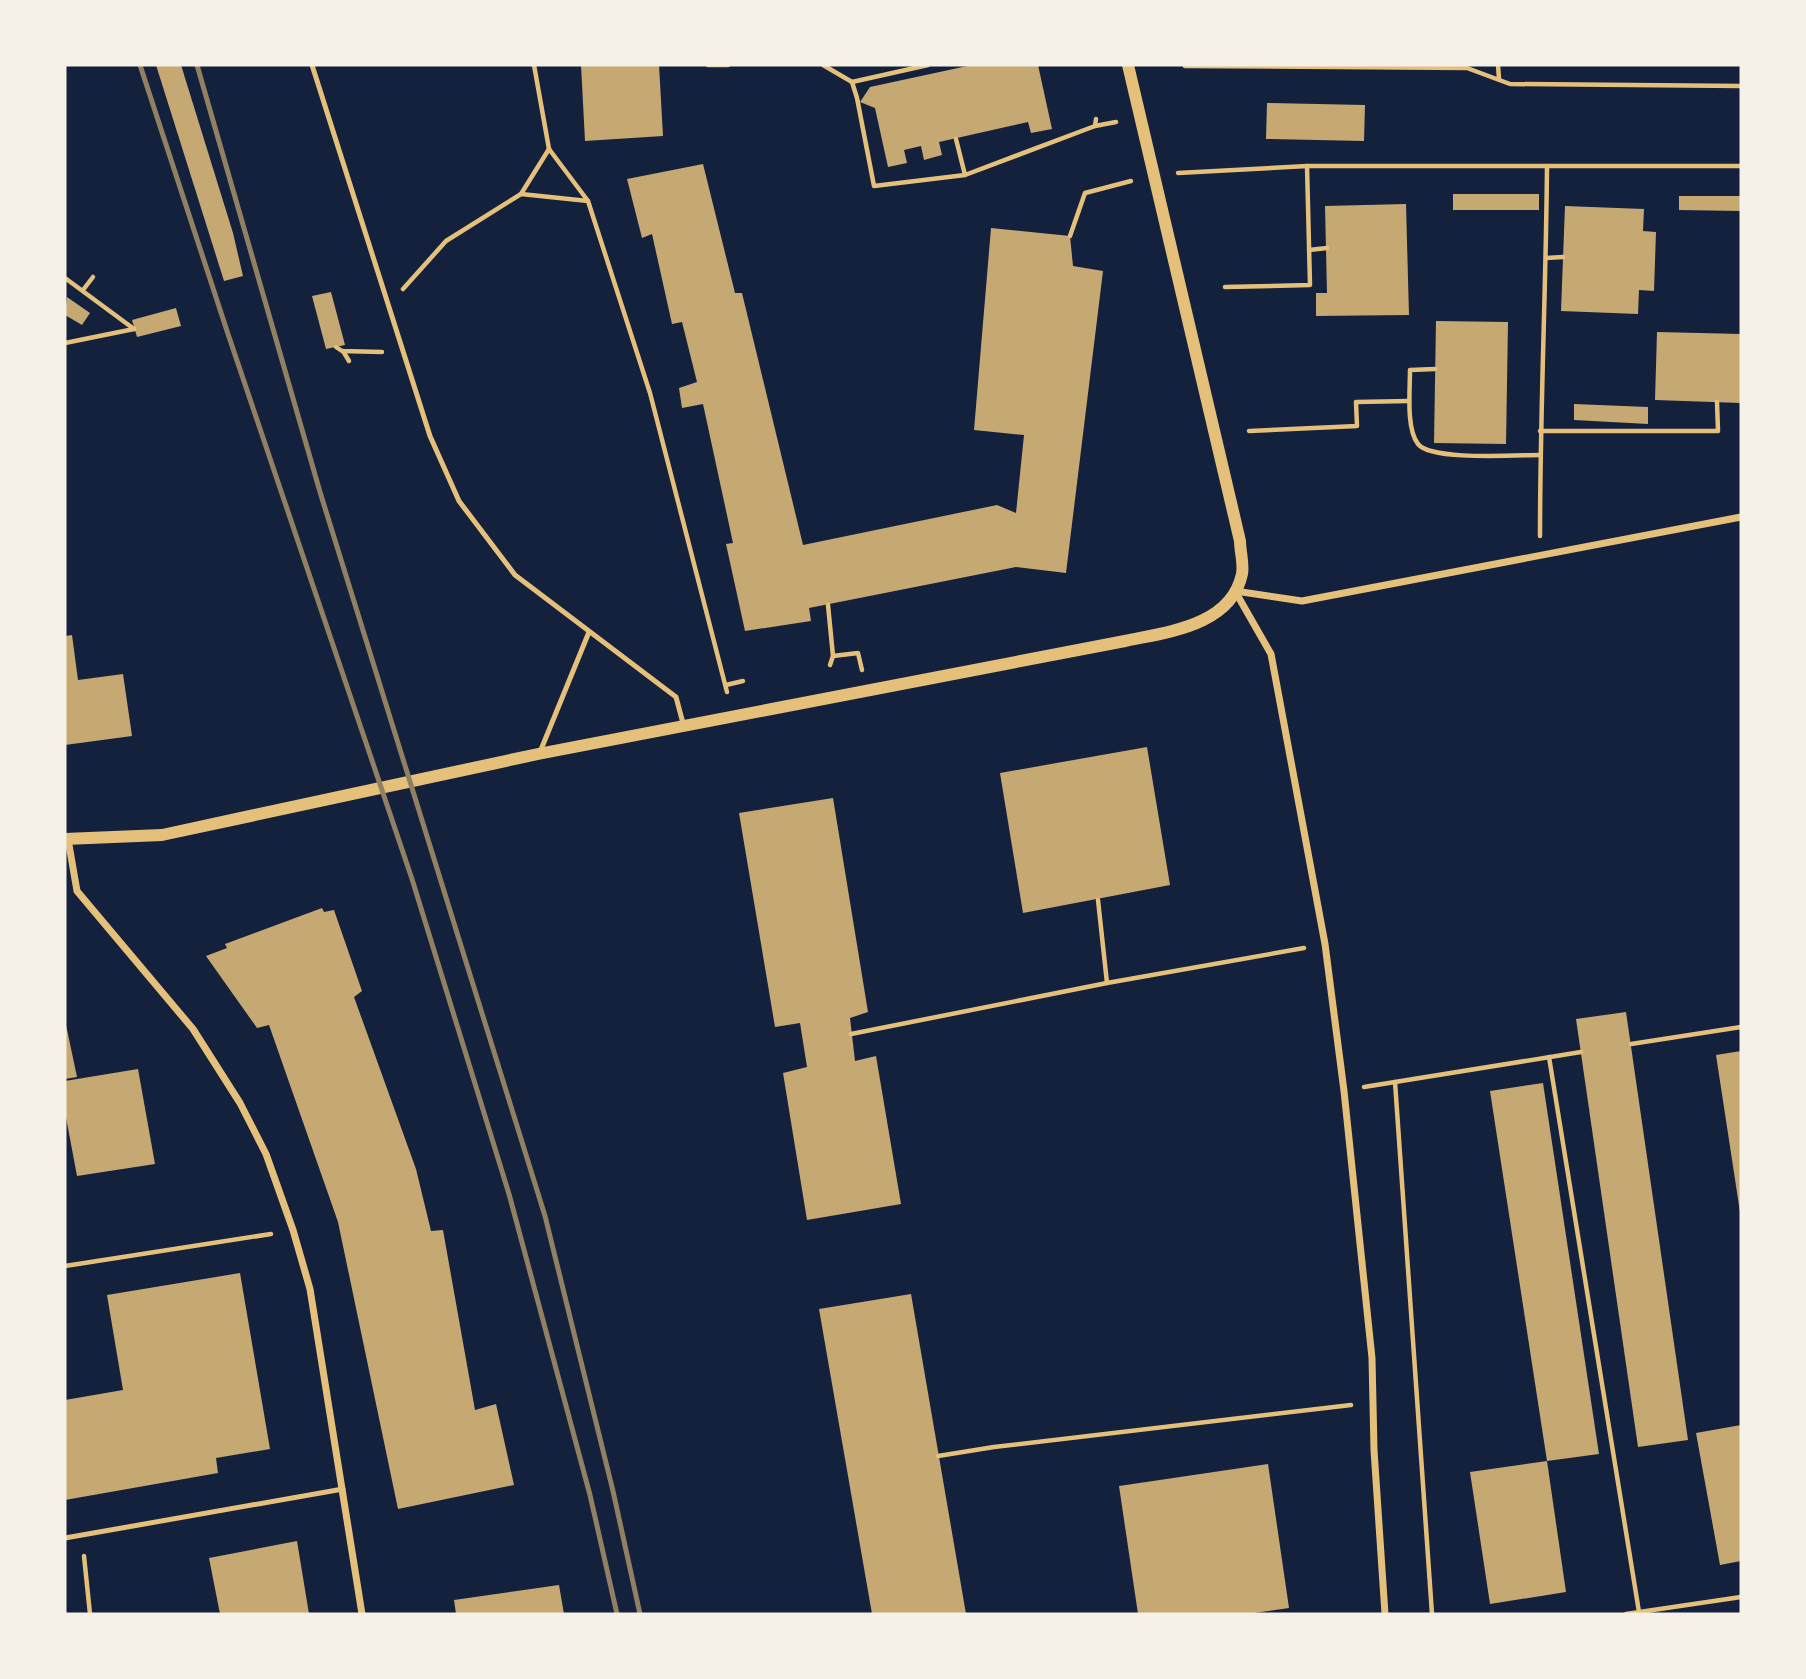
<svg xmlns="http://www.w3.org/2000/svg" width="1806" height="1679" viewBox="0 0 1806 1679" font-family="'Times New Roman',serif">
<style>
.building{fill:#c6a872}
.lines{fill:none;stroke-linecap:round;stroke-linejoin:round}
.path{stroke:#e5c07b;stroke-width:4.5}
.service{stroke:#e5c07b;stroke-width:5}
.minor{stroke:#e5c07b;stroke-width:7}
.tertiary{stroke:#e5c07b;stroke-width:12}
.rail{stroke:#918062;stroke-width:5}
</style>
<rect width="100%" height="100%" fill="#14213d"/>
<g class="building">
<path d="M 156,65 L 181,65 L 233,233 L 243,276 L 224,281 Z"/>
<path d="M 581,65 L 659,65 L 663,136 L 585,141 Z"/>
<path d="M 972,65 L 1038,65 L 1052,129 L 1031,133 L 1028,122 L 939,142 L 942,155 L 924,160 L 921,146 L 904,150 L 907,163 L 888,167 L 875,108 L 860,102 L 870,87 Z"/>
<path d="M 1267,103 L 1365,105 L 1364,141 L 1266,139 Z"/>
<path d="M 703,164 L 735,293 L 742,293 L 803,545 L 997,505 L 1016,513 L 1024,435 L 974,430 L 991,228 L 1070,236 L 1073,266 L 1103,271 L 1066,573 L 1016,567 L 809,608 L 811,621 L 745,631 L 726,544 L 733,543 L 703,404 L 682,408 L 679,388 L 697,382 L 682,322 L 672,324 L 652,234 L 642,238 L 627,179 Z"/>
<rect x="1453" y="194" width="86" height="16"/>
<path d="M 1679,196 L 1741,196 L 1741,211 L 1679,210 Z"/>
<path d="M 1406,204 L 1409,315 L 1316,316 L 1316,293 L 1327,293 L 1325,206 Z"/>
<path d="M 1565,206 L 1644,209 L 1643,231 L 1656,232 L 1654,291 L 1639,290 L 1638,314 L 1561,311 Z"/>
<path d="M 331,292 L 345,345 L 326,349 L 312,296 Z"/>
<path d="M 67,297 L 90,313 L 82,325 L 65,315 Z"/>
<path d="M 176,308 L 181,326 L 137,337 L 132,320 Z"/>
<path d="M 1436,321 L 1508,322 L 1506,444 L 1434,443 Z"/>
<path d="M 1657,332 L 1741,334 L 1741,403 L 1655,400 Z"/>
<path d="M 1574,404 L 1648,407 L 1648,424 L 1574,420 Z"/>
<path d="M 72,635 L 78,680 L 123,674 L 132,736 L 65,745 L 65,636 Z"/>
<path d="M 1147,747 L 1170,885 L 1023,913 L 1000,773 Z"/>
<path d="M 833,798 L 868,1012 L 850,1018 L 855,1061 L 876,1056 L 901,1204 L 807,1220 L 783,1073 L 807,1067 L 800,1023 L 775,1027 L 739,813 Z"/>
<path d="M 322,908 L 324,912 L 334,910 L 362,991 L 354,997 L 416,1169 L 431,1231 L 443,1230 L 475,1410 L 496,1404 L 514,1485 L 398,1509 L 338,1222 L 269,1025 L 257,1028 L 206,956 L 227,948 L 225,944 Z"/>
<path d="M 1626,1012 L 1688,1440 L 1638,1447 L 1576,1019 Z"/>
<path d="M 65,1020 L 77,1077 L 65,1079 Z"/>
<path d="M 1741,1051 L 1741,1211 L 1740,1212 L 1716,1055 Z"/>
<path d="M 138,1069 L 155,1164 L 77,1176 L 65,1112 L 65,1081 Z"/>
<path d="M 1543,1083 L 1599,1454 L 1547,1461 L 1490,1091 Z"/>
<path d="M 240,1273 L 270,1449 L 216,1458 L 218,1473 L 65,1500 L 65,1400 L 123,1390 L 107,1295 Z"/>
<path d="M 911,1294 L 966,1614 L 872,1614 L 819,1309 Z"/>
<path d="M 1741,1425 L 1741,1561 L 1720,1565 L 1696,1433 Z"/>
<path d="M 1547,1461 L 1566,1592 L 1490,1604 L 1470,1472 Z"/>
<path d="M 1268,1464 L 1289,1608 L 1247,1614 L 1138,1614 L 1119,1486 Z"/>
<path d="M 297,1541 L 309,1614 L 220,1614 L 209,1558 Z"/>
<path d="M 559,1585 L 564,1614 L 456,1614 L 454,1600 Z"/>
</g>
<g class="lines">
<g class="path">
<path d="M 534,65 L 549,149 L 588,201 L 650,393 L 727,692"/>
<path d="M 708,65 L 728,65"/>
<path d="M 823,65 L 852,82 L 928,65"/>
<path d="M 1498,65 L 1499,79"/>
<path d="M 1185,66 L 1467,68 L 1510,84 L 1741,86"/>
<path d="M 852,82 L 857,98 L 874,186 L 965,175"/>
<path d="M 1095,126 L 1096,119"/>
<path d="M 956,139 L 965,175 L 1095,126 L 1116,122"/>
<path d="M 1178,173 L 1307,166 L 1741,166"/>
<path d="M 521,194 L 588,201"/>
<path d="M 1070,236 L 1085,193 L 1131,181"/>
<path d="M 1309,250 L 1327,248"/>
<path d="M 1546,258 L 1563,257"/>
<path d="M 65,278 L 134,329"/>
<path d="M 1225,287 L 1310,285 L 1307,166"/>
<path d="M 403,289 L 446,241 L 521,194 L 549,149"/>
<path d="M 83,290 L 93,277"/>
<path d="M 65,343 L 134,329"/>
<path d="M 336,347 L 342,351 L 382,352"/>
<path d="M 343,351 L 349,361"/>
<path d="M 1435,369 L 1410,370 C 1410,390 1406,429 1418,444 C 1431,461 1517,455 1540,455"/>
<path d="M 1249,431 L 1357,426 L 1356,402 L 1409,401"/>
<path d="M 1540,431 L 1718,431 L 1717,402"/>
<path d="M 1540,536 C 1540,412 1546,289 1547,166"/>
<path d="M 828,605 L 833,656 L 858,653 L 862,670"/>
<path d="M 830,665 L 833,656"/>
<path d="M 726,685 L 743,681"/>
<path d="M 1098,900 L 1107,983"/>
<path d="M 851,1034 L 1107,983 L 1304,948"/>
<path d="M 1631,1044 L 1741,1027"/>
<path d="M 1549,1057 L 1639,1612"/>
<path d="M 1395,1082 L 1432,1614"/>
<path d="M 1364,1087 L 1581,1052"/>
<path d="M 65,1266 L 271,1234"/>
<path d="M 938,1456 L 994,1447 L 1351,1405"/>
<path d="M 84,1556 L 90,1614"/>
<path d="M 1626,1614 L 1741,1597"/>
</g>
<g class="service">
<path d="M 312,65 L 430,436 L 459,501 L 515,575 L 676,697 L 684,727"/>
<path d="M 540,752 L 589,632"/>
<path d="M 65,1538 L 343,1489"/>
</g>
<g class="minor">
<path d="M 1235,591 L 1271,654 L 1325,944 L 1344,1091 L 1372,1358 L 1374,1450 L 1385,1614"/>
<path d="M 1235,591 L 1302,601 L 1741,517"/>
<path d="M 68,839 L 77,891 L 193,1029 L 240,1103 L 266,1154 L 293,1230 L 310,1289 L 362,1614"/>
</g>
<path class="tertiary" d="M 65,839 L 162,835 L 538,754 L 1125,641 C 1167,632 1231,626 1242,574 C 1244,564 1240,551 1240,541 L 1128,65"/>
<g class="rail">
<path d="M 140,65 L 228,334 L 412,879 L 509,1194 L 590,1495 L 617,1614"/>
<path d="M 197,65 L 320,492 L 545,1216 L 613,1491 L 640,1614"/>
</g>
</g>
<rect width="1806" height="1679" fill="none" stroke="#f6f1e7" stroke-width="133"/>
</svg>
